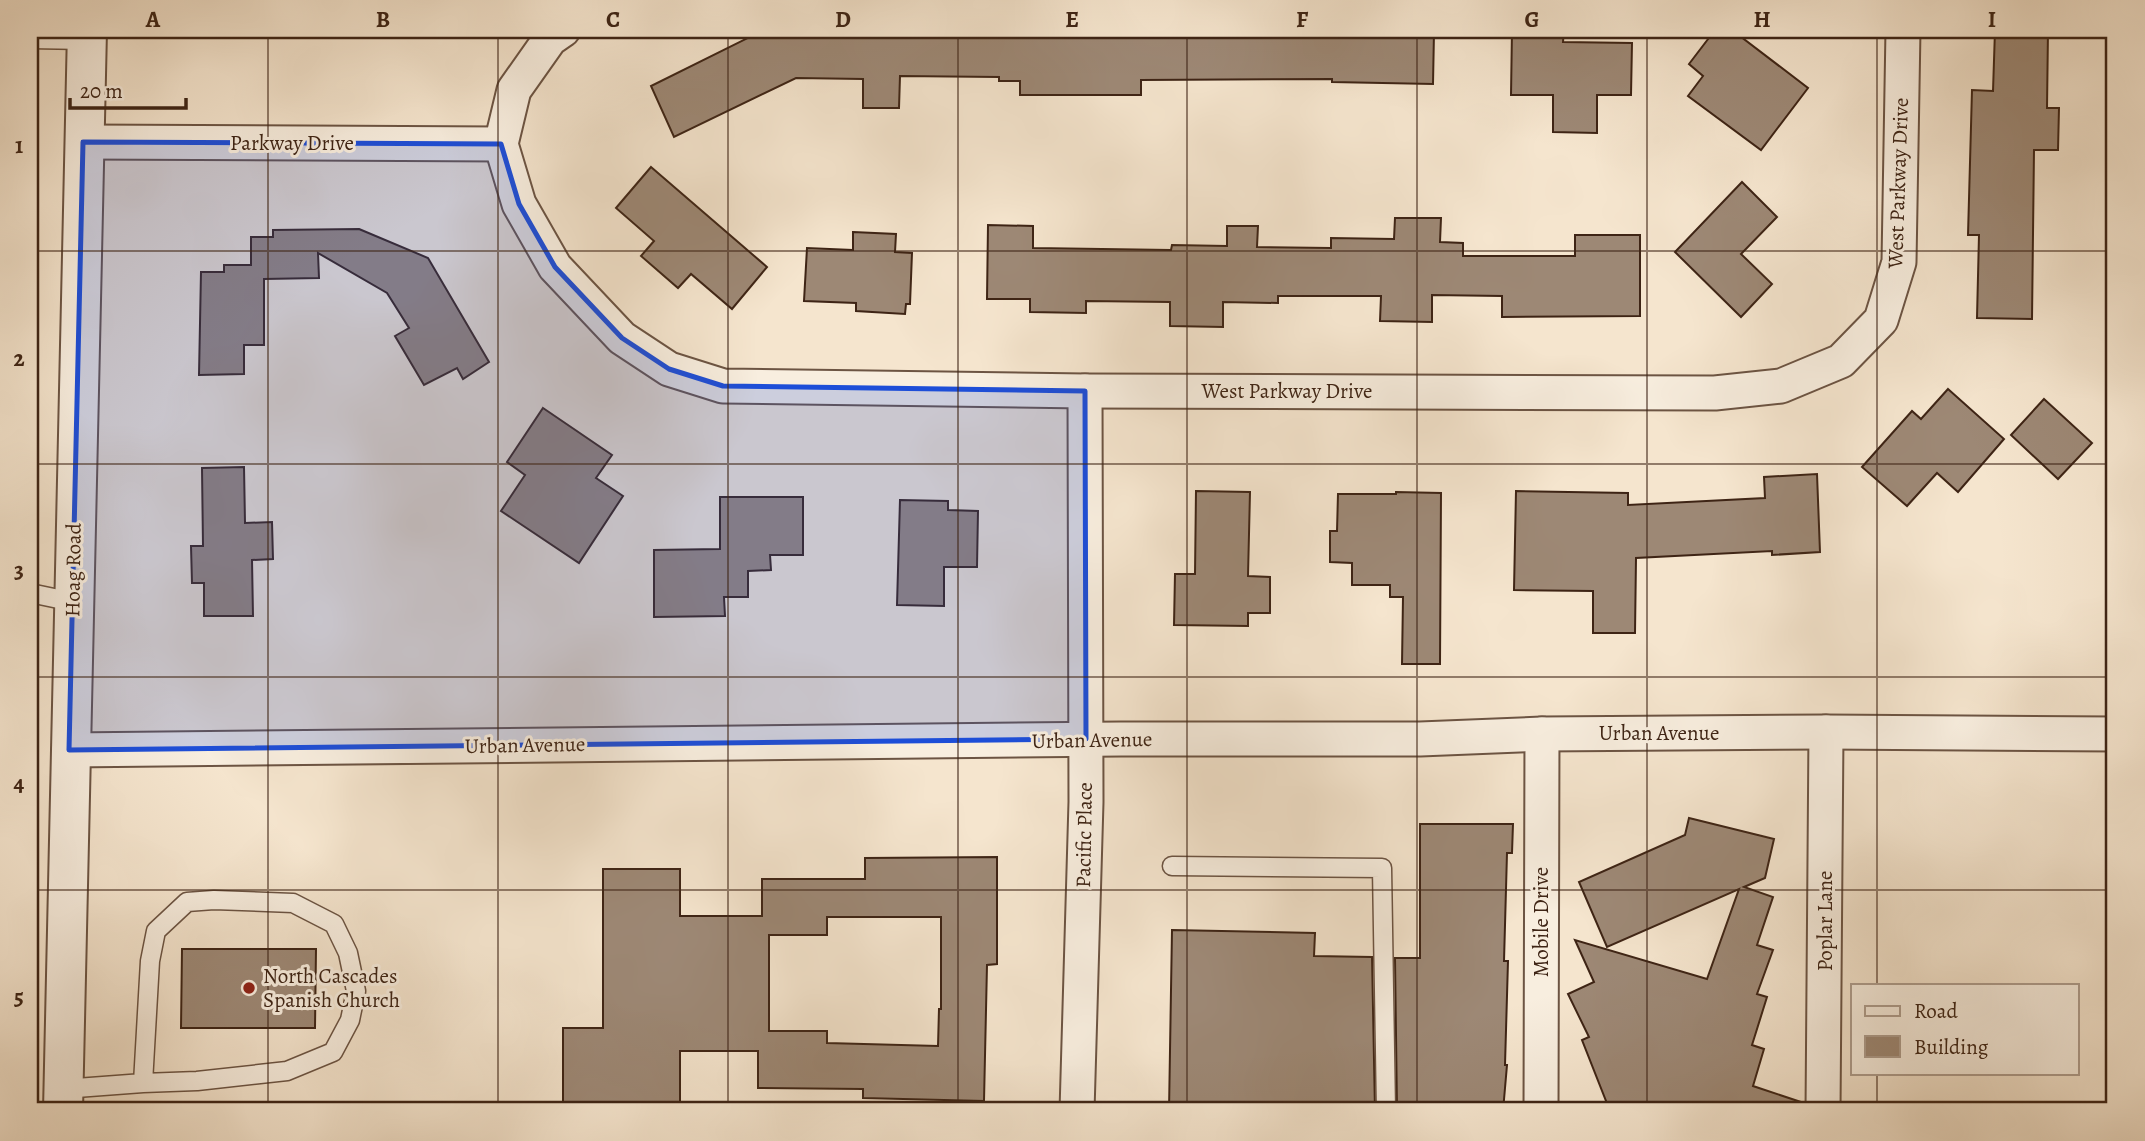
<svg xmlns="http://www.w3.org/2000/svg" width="2145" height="1141" viewBox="0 0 2145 1141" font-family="Alegreya,serif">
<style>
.building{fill:#9d8875;stroke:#3e2415;stroke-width:2;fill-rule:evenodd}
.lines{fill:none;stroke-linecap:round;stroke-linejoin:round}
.service-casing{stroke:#6c5443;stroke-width:21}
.minor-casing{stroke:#6c5443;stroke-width:37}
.tertiary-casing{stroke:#6c5443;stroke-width:42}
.service{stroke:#f8eedf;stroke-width:18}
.minor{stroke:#f8eedf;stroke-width:33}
.tertiary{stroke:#f8eedf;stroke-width:38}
.marked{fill:#1d4ed8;fill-opacity:0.2;stroke:#1d4ed8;stroke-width:5;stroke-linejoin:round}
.grid{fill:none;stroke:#3e2415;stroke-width:2;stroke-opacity:0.55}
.poi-dot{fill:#8f2418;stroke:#f8eedf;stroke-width:2.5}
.labels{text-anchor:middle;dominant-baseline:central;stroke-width:6;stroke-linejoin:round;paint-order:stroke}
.street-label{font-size:21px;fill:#3e2415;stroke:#f8eedf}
.poi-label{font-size:21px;fill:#3e2415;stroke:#f8eedf;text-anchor:start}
.neatline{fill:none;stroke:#3e2415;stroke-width:2.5}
.grid-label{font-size:23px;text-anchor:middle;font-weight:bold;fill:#3e2415}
</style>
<rect width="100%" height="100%" fill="#f5e5ce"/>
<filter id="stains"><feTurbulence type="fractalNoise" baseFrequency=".00286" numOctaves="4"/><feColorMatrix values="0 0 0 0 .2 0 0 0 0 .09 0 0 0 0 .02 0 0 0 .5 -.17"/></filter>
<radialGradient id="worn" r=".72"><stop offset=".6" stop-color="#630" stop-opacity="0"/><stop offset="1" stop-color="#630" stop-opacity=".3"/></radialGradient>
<g class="building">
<path d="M 764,30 L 1408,30 L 1408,32 L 1434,32 L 1433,84 L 1332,82 L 1332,79 L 1141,80 L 1141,95 L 1020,95 L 1020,81 L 999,81 L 999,77 L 900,76 L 899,108 L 863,108 L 863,79 L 796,78 L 674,137 L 651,86 Z"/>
<path d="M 1512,30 L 1564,30 L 1563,42 L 1632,43 L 1631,95 L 1597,95 L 1597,133 L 1553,132 L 1553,95 L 1511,95 Z"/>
<path d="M 1715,30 L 1732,30 L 1808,88 L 1761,150 L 1688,96 L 1703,76 L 1689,64 Z"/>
<path d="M 1995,30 L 2048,30 L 2047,108 L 2059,108 L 2058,150 L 2034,150 L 2032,319 L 1977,318 L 1979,235 L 1968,235 L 1972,90 L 1993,91 Z"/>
<path d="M 651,167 L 767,267 L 732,309 L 691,274 L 678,288 L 641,256 L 654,241 L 616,208 Z"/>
<path d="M 1742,182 L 1777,217 L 1741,254 L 1772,284 L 1741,317 L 1675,252 Z"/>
<path d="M 1395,218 L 1441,218 L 1440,242 L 1463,243 L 1463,256 L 1575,256 L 1575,235 L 1640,235 L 1640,316 L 1502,317 L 1502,296 L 1432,295 L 1432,322 L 1380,321 L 1381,296 L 1278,296 L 1278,303 L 1223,302 L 1223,327 L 1170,326 L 1170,302 L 1086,301 L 1086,313 L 1030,312 L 1030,299 L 987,299 L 988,225 L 1033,226 L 1033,248 L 1171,250 L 1172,245 L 1227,246 L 1227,226 L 1258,226 L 1257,247 L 1331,248 L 1331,238 L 1394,239 Z"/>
<path d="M 359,229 L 428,258 L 489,362 L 463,379 L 457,368 L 424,385 L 395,336 L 409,328 L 387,293 L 318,253 L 319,278 L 264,279 L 264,345 L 244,345 L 244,374 L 199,375 L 201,272 L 224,272 L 224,265 L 251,265 L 251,237 L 273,237 L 273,230 Z"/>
<path d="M 853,232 L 896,234 L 895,252 L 912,253 L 910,304 L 906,304 L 905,314 L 856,311 L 856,303 L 804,301 L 807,248 L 853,250 Z"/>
<path d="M 1948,389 L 2004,439 L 1958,492 L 1937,473 L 1907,506 L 1862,467 L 1912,411 L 1921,419 Z"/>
<path d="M 2044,399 L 2092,443 L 2058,479 L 2011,435 Z"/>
<path d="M 543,408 L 612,455 L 596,478 L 623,496 L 579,563 L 501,511 L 525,475 L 507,462 Z"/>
<path d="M 244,467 L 245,523 L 272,522 L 273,559 L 252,560 L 253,616 L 204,616 L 204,583 L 192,583 L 191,546 L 203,546 L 202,468 Z"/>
<path d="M 1817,474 L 1820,552 L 1772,555 L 1772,551 L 1636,558 L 1635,633 L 1593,633 L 1593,591 L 1514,590 L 1516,491 L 1628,493 L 1628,505 L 1765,498 L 1764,477 Z"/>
<path d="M 1196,491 L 1250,492 L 1248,576 L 1270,577 L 1270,613 L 1248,613 L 1248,626 L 1174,625 L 1175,574 L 1195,574 Z"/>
<path d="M 1396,492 L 1441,493 L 1440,664 L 1402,664 L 1403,597 L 1390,597 L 1390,585 L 1352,585 L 1352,563 L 1330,562 L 1330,531 L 1337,531 L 1338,494 L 1396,494 Z"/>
<path d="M 720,497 L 803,497 L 803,555 L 770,555 L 771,570 L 748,571 L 748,597 L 724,597 L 725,616 L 654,617 L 654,550 L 720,549 Z"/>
<path d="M 900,500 L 948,501 L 948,510 L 978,511 L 977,567 L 944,567 L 944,606 L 897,605 Z"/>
<path d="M 1689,818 L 1774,839 L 1765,878 L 1744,887 L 1773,897 L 1757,945 L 1773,950 L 1757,994 L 1767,997 L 1752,1045 L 1764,1049 L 1753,1086 L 1804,1103 L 1804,1111 L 1610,1111 L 1582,1040 L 1589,1037 L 1568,994 L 1594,982 L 1575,940 L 1707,979 L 1739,889 L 1607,947 L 1579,882 L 1685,835 Z"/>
<path d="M 1420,824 L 1513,824 L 1512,853 L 1507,853 L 1504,961 L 1508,961 L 1505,1065 L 1507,1065 L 1503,1111 L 1397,1111 L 1395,958 L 1420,958 Z"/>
<path d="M 997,857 L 997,964 L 987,965 L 984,1101 L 863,1098 L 863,1089 L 758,1088 L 758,1051 L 680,1051 L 680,1111 L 563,1111 L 563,1028 L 603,1028 L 603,869 L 680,869 L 680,916 L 762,916 L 762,879 L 865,879 L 865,858 ZM 827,917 L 941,917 L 941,1009 L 939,1009 L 938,1046 L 827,1043 L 827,1031 L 769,1031 L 769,935 L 827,935 Z"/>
<path d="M 1172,930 L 1315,933 L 1314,956 L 1372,957 L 1375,1111 L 1169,1111 Z"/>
<path d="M 182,949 L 316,949 L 315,1028 L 181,1028 Z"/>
</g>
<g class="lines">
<g class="service-casing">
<g id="service">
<path d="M 30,39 L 86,40"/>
<path d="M 30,593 L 73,602"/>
<path d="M 1172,866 L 1382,868 L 1386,1111"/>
<path d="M 63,1089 L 143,1083 L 150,961 L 156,931 L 187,902 L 214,900 L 293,903 L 334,924 L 348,953 L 356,991 L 350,1020 L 333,1052 L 287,1071 L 197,1081 L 143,1083"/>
</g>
</g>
<g class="minor-casing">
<g id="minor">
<path d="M 563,30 L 550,39 L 514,90 L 501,144 L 519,204 L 555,267 L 622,338 L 669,369 L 723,386 L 1085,391 L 1715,393 L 1781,386 L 1841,361 L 1881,320 L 1899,262 L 1903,30"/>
<path d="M 83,142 L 501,144"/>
<path d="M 69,750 L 1121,739 L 1420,739 L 1542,734 L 1826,732 L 2115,734"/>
<path d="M 1077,1111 L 1086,802 L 1085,391"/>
<path d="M 1541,1111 L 1542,734"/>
<path d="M 1823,1111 L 1826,732"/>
</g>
</g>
<g class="tertiary-casing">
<path id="tertiary" d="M 63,1111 L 87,30"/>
</g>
<use href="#service" class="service"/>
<use href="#minor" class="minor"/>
<use href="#tertiary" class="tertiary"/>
</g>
<path class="marked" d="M 83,142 L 501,144 L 519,204 L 555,267 L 622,338 L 669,369 L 723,386 L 1085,391 L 1086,739 L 69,750 Z"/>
<path class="grid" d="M 268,30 L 268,1111M 498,30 L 498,1111M 728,30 L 728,1111M 958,30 L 958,1111M 1187,30 L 1187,1111M 1417,30 L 1417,1111M 1647,30 L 1647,1111M 1877,30 L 1877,985M 30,251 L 2115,251M 30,464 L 2115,464M 30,677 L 2115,677M 30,890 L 2115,890M 1877,1073 L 1877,1111"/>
<circle class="poi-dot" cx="249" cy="988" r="7"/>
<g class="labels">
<g class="street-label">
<text x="292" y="143">Parkway Drive</text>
<text transform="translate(1898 183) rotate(-88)">West Parkway Drive</text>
<text x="1287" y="391">West Parkway Drive</text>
<text transform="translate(73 570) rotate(-89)">Hoag Road</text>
<text x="1659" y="733">Urban Avenue</text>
<text transform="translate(1092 740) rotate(-1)">Urban Avenue</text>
<text transform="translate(525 745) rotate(-1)">Urban Avenue</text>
<text transform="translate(1084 835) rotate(-89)">Pacific Place</text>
<text transform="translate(1825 921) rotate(-90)">Poplar Lane</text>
<text transform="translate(1541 922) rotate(-90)">Mobile Drive</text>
</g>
<g class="poi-label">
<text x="263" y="976">North Cascades<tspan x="263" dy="24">Spanish Church</tspan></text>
</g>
</g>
<rect width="2145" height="1141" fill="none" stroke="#f5e5ce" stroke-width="77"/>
<rect x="1851" y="984" width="228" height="91" fill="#f8eedf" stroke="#ae9d8e" stroke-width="2"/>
<rect x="1865" y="1006" width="35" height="10" fill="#f8eedf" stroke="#ae9d8e" stroke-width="2"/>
<text x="1914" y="1018" font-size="21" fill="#3e2415">Road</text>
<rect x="1865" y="1036" width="35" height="21" fill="#9d8875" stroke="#ae9d8e" stroke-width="2"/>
<text x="1914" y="1054" font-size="21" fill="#3e2415">Building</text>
<path d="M70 98v10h116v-10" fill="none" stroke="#3e2415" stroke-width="3.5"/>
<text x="80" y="98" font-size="21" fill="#3e2415" stroke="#f8eedf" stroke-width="5" paint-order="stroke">20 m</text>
<rect x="38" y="38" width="2068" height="1064" class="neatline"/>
<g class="grid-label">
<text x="153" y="27">A</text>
<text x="383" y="27">B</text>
<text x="613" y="27">C</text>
<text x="843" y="27">D</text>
<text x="1072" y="27">E</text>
<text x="1302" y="27">F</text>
<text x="1532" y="27">G</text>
<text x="1762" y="27">H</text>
<text x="1992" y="27">I</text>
<text x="19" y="153">1</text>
<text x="19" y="366">2</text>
<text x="19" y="578">3</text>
<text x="19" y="791">4</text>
<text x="19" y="1004">5</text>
</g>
<rect width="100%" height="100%" filter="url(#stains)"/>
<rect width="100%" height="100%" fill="url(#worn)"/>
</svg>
